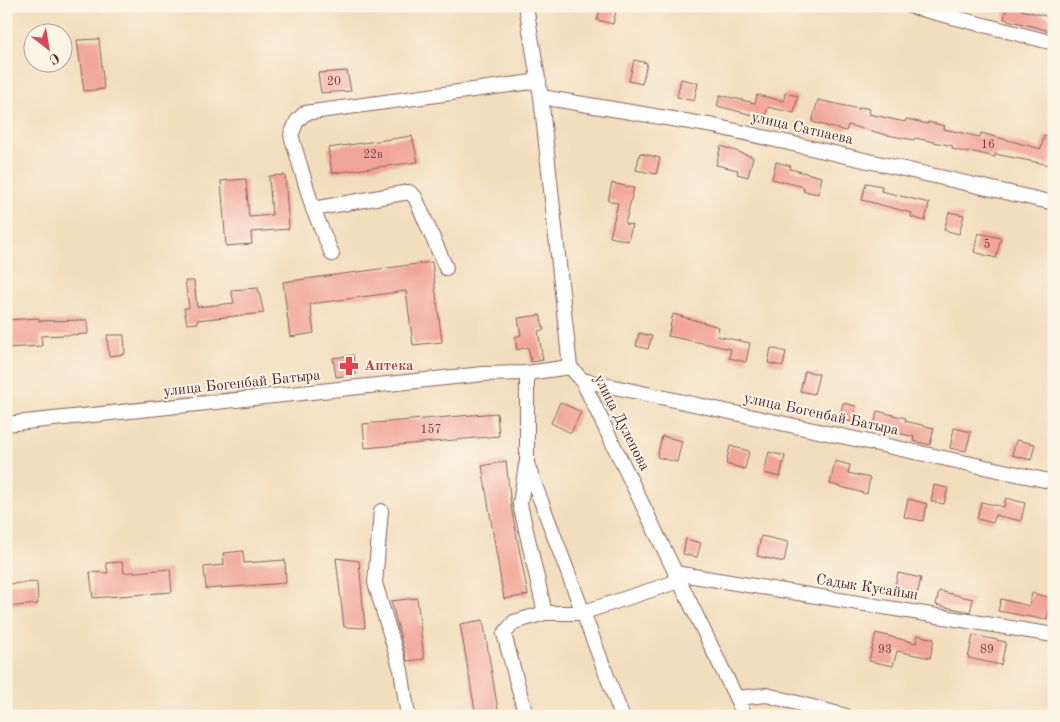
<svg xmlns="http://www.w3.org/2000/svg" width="1060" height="722" viewBox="0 0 1060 722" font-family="'Old Standard TT',serif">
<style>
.building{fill:#f1a499}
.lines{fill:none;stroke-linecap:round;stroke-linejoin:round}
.minor-casing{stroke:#85625e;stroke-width:16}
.minor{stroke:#fff;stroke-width:14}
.labels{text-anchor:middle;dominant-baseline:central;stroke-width:4;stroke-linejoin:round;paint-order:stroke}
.number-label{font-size:12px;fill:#744046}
.street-label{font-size:15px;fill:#4a1f2b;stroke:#fcf5e5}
.health-label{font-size:15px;font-weight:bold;fill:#be3a42;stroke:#fcf5e5;text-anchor:start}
</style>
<rect width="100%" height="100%" fill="#fcf5e5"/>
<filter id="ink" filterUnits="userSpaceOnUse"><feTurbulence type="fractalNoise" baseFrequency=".02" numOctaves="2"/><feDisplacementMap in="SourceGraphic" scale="10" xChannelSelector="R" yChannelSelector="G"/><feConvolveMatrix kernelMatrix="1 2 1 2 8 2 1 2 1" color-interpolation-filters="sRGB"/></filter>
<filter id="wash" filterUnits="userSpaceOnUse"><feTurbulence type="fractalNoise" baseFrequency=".0096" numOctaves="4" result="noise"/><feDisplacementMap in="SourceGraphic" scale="20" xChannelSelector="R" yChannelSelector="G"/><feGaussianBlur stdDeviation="1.12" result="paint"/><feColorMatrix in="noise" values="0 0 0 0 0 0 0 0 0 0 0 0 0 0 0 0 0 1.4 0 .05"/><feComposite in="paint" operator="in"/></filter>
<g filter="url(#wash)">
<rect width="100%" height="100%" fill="#f2ddbd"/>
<g id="blocks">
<g class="building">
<path d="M 601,6 L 617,6 L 613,24 L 597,20 Z"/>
<path d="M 1007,6 L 1022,6 L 1021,10 L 1054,18 L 1054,32 L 1004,19 Z"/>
<path d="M 99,39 L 104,89 L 84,91 L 77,40 Z"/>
<path d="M 634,60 L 647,63 L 642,84 L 629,81 Z"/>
<path d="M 347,71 L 351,91 L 321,93 L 318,73 Z"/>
<path d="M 681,79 L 698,83 L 694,101 L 677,97 Z"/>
<path d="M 785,93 L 798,96 L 794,113 L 768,107 L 765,118 L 717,106 L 720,95 L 755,103 L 757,95 L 784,101 Z"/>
<path d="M 818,100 L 859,109 L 860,107 L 870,109 L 869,114 L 905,122 L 906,119 L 928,124 L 928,122 L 945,126 L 944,129 L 980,137 L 981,133 L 1041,149 L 1044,136 L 1054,138 L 1050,165 L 995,154 L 995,157 L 969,151 L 968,153 L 952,149 L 953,146 L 915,138 L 914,140 L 887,135 L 848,125 L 846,131 L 834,128 L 812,122 Z"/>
<path d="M 412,136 L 418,162 L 332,173 L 328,148 Z"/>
<path d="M 721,146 L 753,157 L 748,177 L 737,174 L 738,170 L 716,165 Z"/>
<path d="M 640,153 L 660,158 L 656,174 L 636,170 Z"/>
<path d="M 776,162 L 791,166 L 790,169 L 822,177 L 818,194 L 803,191 L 804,187 L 772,179 Z"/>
<path d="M 285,175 L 289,229 L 251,232 L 252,244 L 226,246 L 221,181 L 246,179 L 249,217 L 272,215 L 269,176 Z"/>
<path d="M 612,183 L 634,188 L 625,224 L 632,225 L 628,241 L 610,237 L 618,203 L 608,201 Z"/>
<path d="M 866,183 L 882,186 L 881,191 L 929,203 L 925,221 L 911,217 L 912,213 L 862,200 Z"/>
<path d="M 949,212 L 964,215 L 959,234 L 944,230 Z"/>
<path d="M 978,233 L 1001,238 L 996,258 L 974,252 Z"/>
<path d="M 432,262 L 442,342 L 413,345 L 406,291 L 310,304 L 314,333 L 290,337 L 283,282 Z"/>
<path d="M 185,281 L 194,281 L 197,307 L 234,303 L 231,290 L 258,288 L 264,313 L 197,320 L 198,323 L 187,324 L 184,308 L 189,308 Z"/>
<path d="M 673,314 L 719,327 L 717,336 L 750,343 L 746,362 L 729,358 L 731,349 L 668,336 Z"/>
<path d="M 540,315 L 544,330 L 538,331 L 543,360 L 531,362 L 528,347 L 517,350 L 515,337 L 521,335 L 518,318 Z"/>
<path d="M 39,318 L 39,321 L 87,320 L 88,334 L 41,336 L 42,346 L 6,348 L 6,320 Z"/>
<path d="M 639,333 L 652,336 L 648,349 L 636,346 Z"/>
<path d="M 107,335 L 124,335 L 125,354 L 109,356 Z"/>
<path d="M 771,348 L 786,352 L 783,366 L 768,363 Z"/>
<path d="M 353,355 L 356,374 L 336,377 L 333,358 Z"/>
<path d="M 805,371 L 819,374 L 814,394 L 800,391 Z"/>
<path d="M 560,402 L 581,412 L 571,433 L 551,423 Z"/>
<path d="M 843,403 L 856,406 L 853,422 L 839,419 Z"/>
<path d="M 877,411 L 906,418 L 905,421 L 934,428 L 930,445 L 913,441 L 914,437 L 874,427 Z"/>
<path d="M 497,413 L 499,436 L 365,448 L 363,424 Z"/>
<path d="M 954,428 L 971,432 L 966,451 L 950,448 Z"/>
<path d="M 662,436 L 682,441 L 677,462 L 657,457 Z"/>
<path d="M 1016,440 L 1035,444 L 1031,460 L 1012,455 Z"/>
<path d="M 730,446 L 749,451 L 745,469 L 726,464 Z"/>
<path d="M 769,452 L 785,456 L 780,477 L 764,473 Z"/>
<path d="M 506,461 L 511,506 L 528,595 L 504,599 L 482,466 Z"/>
<path d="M 835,461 L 850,465 L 848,473 L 870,478 L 867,494 L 830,484 Z"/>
<path d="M 934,485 L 948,488 L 944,504 L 931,501 Z"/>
<path d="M 1006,498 L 1025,503 L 1021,521 L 995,515 L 993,523 L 977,519 L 981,502 L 1004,507 Z"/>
<path d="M 908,499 L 927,504 L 923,521 L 904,517 Z"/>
<path d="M 761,536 L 788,542 L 784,562 L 757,556 Z"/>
<path d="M 686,539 L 701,543 L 697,557 L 683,554 Z"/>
<path d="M 243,551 L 244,563 L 285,560 L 286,583 L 206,589 L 204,567 L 224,565 L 223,553 Z"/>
<path d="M 336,558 L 359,561 L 365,628 L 344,627 Z"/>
<path d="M 122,562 L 124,573 L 170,569 L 172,592 L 93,598 L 90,572 L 108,573 L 106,563 Z"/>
<path d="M 898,573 L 921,578 L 916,599 L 893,594 Z"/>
<path d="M 37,582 L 38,604 L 6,607 L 6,584 Z"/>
<path d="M 939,591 L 973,599 L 970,612 L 936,605 Z"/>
<path d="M 1032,593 L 1052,598 L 1047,620 L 998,611 L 1001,599 L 1029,606 Z"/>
<path d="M 417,598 L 424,659 L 407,661 L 391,601 Z"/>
<path d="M 483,620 L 499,716 L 476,716 L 460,624 Z"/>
<path d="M 876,633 L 916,643 L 917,635 L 934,639 L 930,658 L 897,651 L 893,666 L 869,661 Z"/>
<path d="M 973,635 L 1006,642 L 1001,665 L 968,658 Z"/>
</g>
</g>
</g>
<g filter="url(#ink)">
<use href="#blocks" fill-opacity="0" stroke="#85625e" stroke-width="1"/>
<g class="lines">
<g class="minor-casing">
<g id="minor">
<path d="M 526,6 L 541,97 L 570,367 L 582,380 L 745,716"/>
<path d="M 909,6 L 1054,43"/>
<path d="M 541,97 L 714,126 L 1054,203"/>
<path d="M 313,209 L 409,192 L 415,197 L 446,268"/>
<path d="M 332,254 L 313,209 L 291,135 L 297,121 L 305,113 L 539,81"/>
<path d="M 527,373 L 527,464 L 622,716"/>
<path d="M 582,380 L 1054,482"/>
<path d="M 6,424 L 483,374 L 527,373 L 570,367"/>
<path d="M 526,465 L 520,504 L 545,613"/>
<path d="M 381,511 L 375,583 L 401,670 L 408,716"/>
<path d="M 675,573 L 1054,635"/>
<path d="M 736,698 L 767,695 L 846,716"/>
<path d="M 526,716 L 504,634 L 514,622 L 545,613 L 581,613 L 679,581"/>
</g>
</g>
<use href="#minor" class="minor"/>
</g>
</g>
<defs>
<g id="pharmacy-bare" transform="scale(1.5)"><path d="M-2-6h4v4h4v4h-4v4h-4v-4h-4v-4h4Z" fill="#e0444e" stroke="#fcf5e5" stroke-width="2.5" paint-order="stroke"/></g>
</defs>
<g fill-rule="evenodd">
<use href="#pharmacy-bare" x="349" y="366"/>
</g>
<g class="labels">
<g class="number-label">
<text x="334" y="82">20</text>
<text x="988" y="145">16</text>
<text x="373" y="155">22в</text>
<text x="987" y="245">5</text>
<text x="431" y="430">157</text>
<text x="885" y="650">93</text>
<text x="987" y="650">89</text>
</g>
<g class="street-label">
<text transform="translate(802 129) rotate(13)">улица Сатпаева</text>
<text transform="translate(242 384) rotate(-6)">улица Богенбай Батыра</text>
<text transform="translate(821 415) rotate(12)">улица Богенбай Батыра</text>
<text transform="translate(621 423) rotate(63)">улица Дулепова</text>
<text transform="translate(867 588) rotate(9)">Садык Кусайын</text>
</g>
<g class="health-label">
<text x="364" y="366">Аптека</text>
</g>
</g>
<rect width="1060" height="722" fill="none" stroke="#fcf5e5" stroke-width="25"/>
<g transform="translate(48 48) rotate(149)"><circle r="24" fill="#fcf5e5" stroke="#b59f9b"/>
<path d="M0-4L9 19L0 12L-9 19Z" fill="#d1495b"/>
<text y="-8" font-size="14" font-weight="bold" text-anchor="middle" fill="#4a1f2b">С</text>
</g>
</svg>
